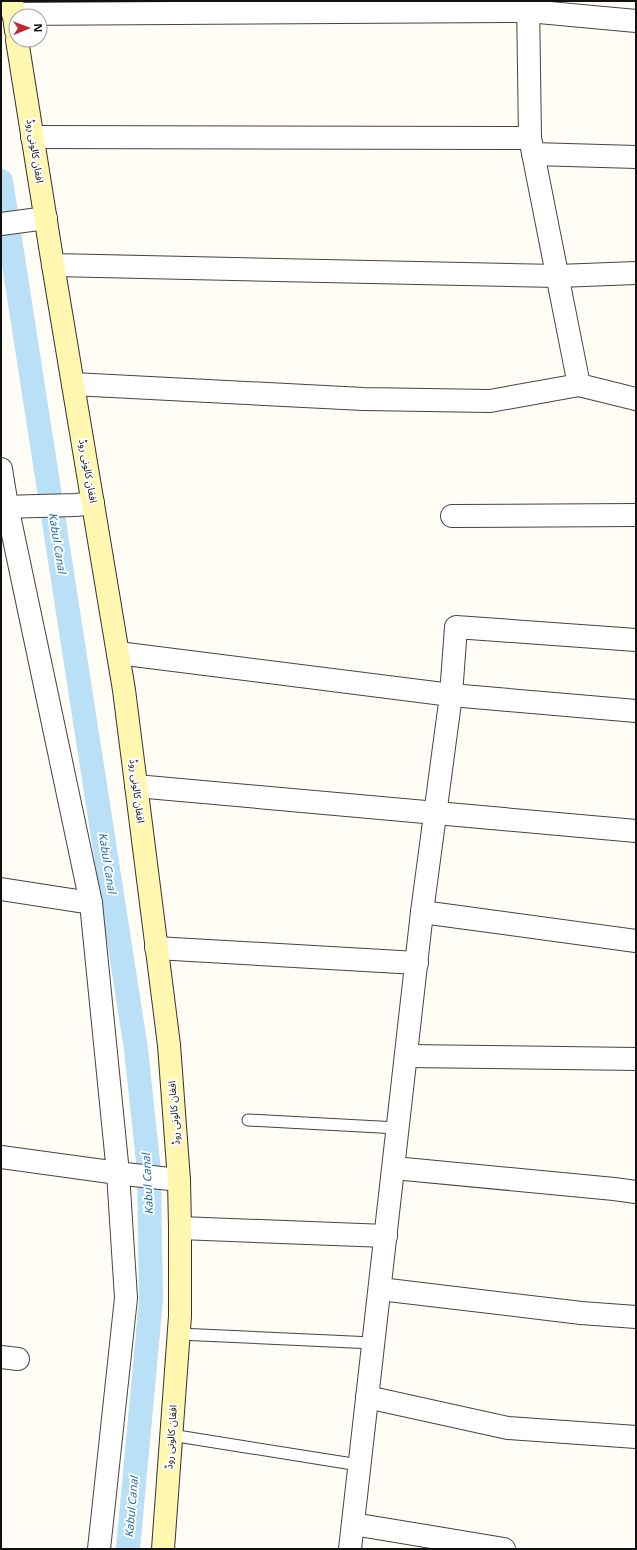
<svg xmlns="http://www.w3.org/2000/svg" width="637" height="1550" viewBox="0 0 637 1550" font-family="Georgia,'Noto Sans Arabic',serif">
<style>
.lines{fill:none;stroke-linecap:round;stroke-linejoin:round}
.canal{stroke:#b9e0f7;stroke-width:24}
.lane-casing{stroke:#444;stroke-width:13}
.street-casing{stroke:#444;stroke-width:24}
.secondary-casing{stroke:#333;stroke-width:24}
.lane{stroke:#fff;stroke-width:11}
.street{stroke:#fff;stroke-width:22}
.secondary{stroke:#fff6b0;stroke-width:22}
.labels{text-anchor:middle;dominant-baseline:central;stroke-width:4;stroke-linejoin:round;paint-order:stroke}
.street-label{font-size:10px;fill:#111;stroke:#fff}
.water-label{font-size:11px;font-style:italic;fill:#1768a6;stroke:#fff}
</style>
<rect width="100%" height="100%" fill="#fffdf5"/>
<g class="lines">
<path class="canal" d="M 1,181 L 136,1049 L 149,1171 L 151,1300 L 128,1549"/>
<g class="lane-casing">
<g id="lane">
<path d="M 248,1120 L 398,1128"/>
<path d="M 179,1334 L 373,1343"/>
<path d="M 171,1435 L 359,1465"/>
</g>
</g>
<g class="street-casing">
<g id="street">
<path d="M 528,1 L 530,138"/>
<path d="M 13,14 L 528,11 L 636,21"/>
<path d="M 32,137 L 530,138 L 579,385"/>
<path d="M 533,154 L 636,157"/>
<path d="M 1,224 L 46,218"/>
<path d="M 53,265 L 558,276 L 636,273"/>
<path d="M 73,384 L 363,399 L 490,401 L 579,385 L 636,399"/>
<path d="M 1,469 L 7,506 L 91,903 L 118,1173 L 126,1298 L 99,1549"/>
<path d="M 1,507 L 76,505 L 93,503"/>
<path d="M 452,516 L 636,515"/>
<path d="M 636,640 L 456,627 L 451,695 L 636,711"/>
<path d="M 118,653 L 451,695 L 422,912 L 350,1549"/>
<path d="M 136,786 L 636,831"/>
<path d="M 1,889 L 91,903"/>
<path d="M 422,912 L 636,941"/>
<path d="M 156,948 L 417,963"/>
<path d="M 406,1056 L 636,1059"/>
<path d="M 1,1157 L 125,1174 L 179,1180"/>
<path d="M 394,1168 L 614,1189 L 636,1192"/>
<path d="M 180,1228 L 386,1236"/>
<path d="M 380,1289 L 581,1313 L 636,1317"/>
<path d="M 1,1357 L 18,1359"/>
<path d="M 367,1397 L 508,1428 L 636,1437"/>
<path d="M 353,1524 L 504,1549"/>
</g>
</g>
<g class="secondary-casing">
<g id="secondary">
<path d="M 12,1 L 16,31"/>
<path d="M 17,40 L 53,265 L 124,690 L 169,1045 L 179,1180 L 180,1228 L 180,1316 L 163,1549"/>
</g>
</g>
<use href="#lane" class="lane"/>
<use href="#street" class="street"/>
<use href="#secondary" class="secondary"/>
</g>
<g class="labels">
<g class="street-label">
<text transform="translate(35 151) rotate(81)">افغان کالونی روڈ</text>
<text transform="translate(88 471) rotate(80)">افغان کالونی روڈ</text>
<text transform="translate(137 791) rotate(83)">افغان کالونی روڈ</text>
<text transform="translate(174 1113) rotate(-94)">افغان کالونی روڈ</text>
<text transform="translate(171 1437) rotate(-86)">افغان کالونی روڈ</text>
</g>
<g class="water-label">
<text transform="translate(57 543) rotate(81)">Kabul Canal</text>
<text transform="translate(107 863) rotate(81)">Kabul Canal</text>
<text transform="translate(148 1184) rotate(-93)">Kabul Canal</text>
<text transform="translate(132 1507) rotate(-85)">Kabul Canal</text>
</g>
</g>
<rect width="637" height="1550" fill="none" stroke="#111111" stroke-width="4"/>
<g transform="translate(28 28) rotate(89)"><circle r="19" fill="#ffffff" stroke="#a0a0a0"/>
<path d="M0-3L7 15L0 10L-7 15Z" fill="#c4262e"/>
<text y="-6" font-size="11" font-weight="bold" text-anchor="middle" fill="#111111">N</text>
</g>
</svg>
